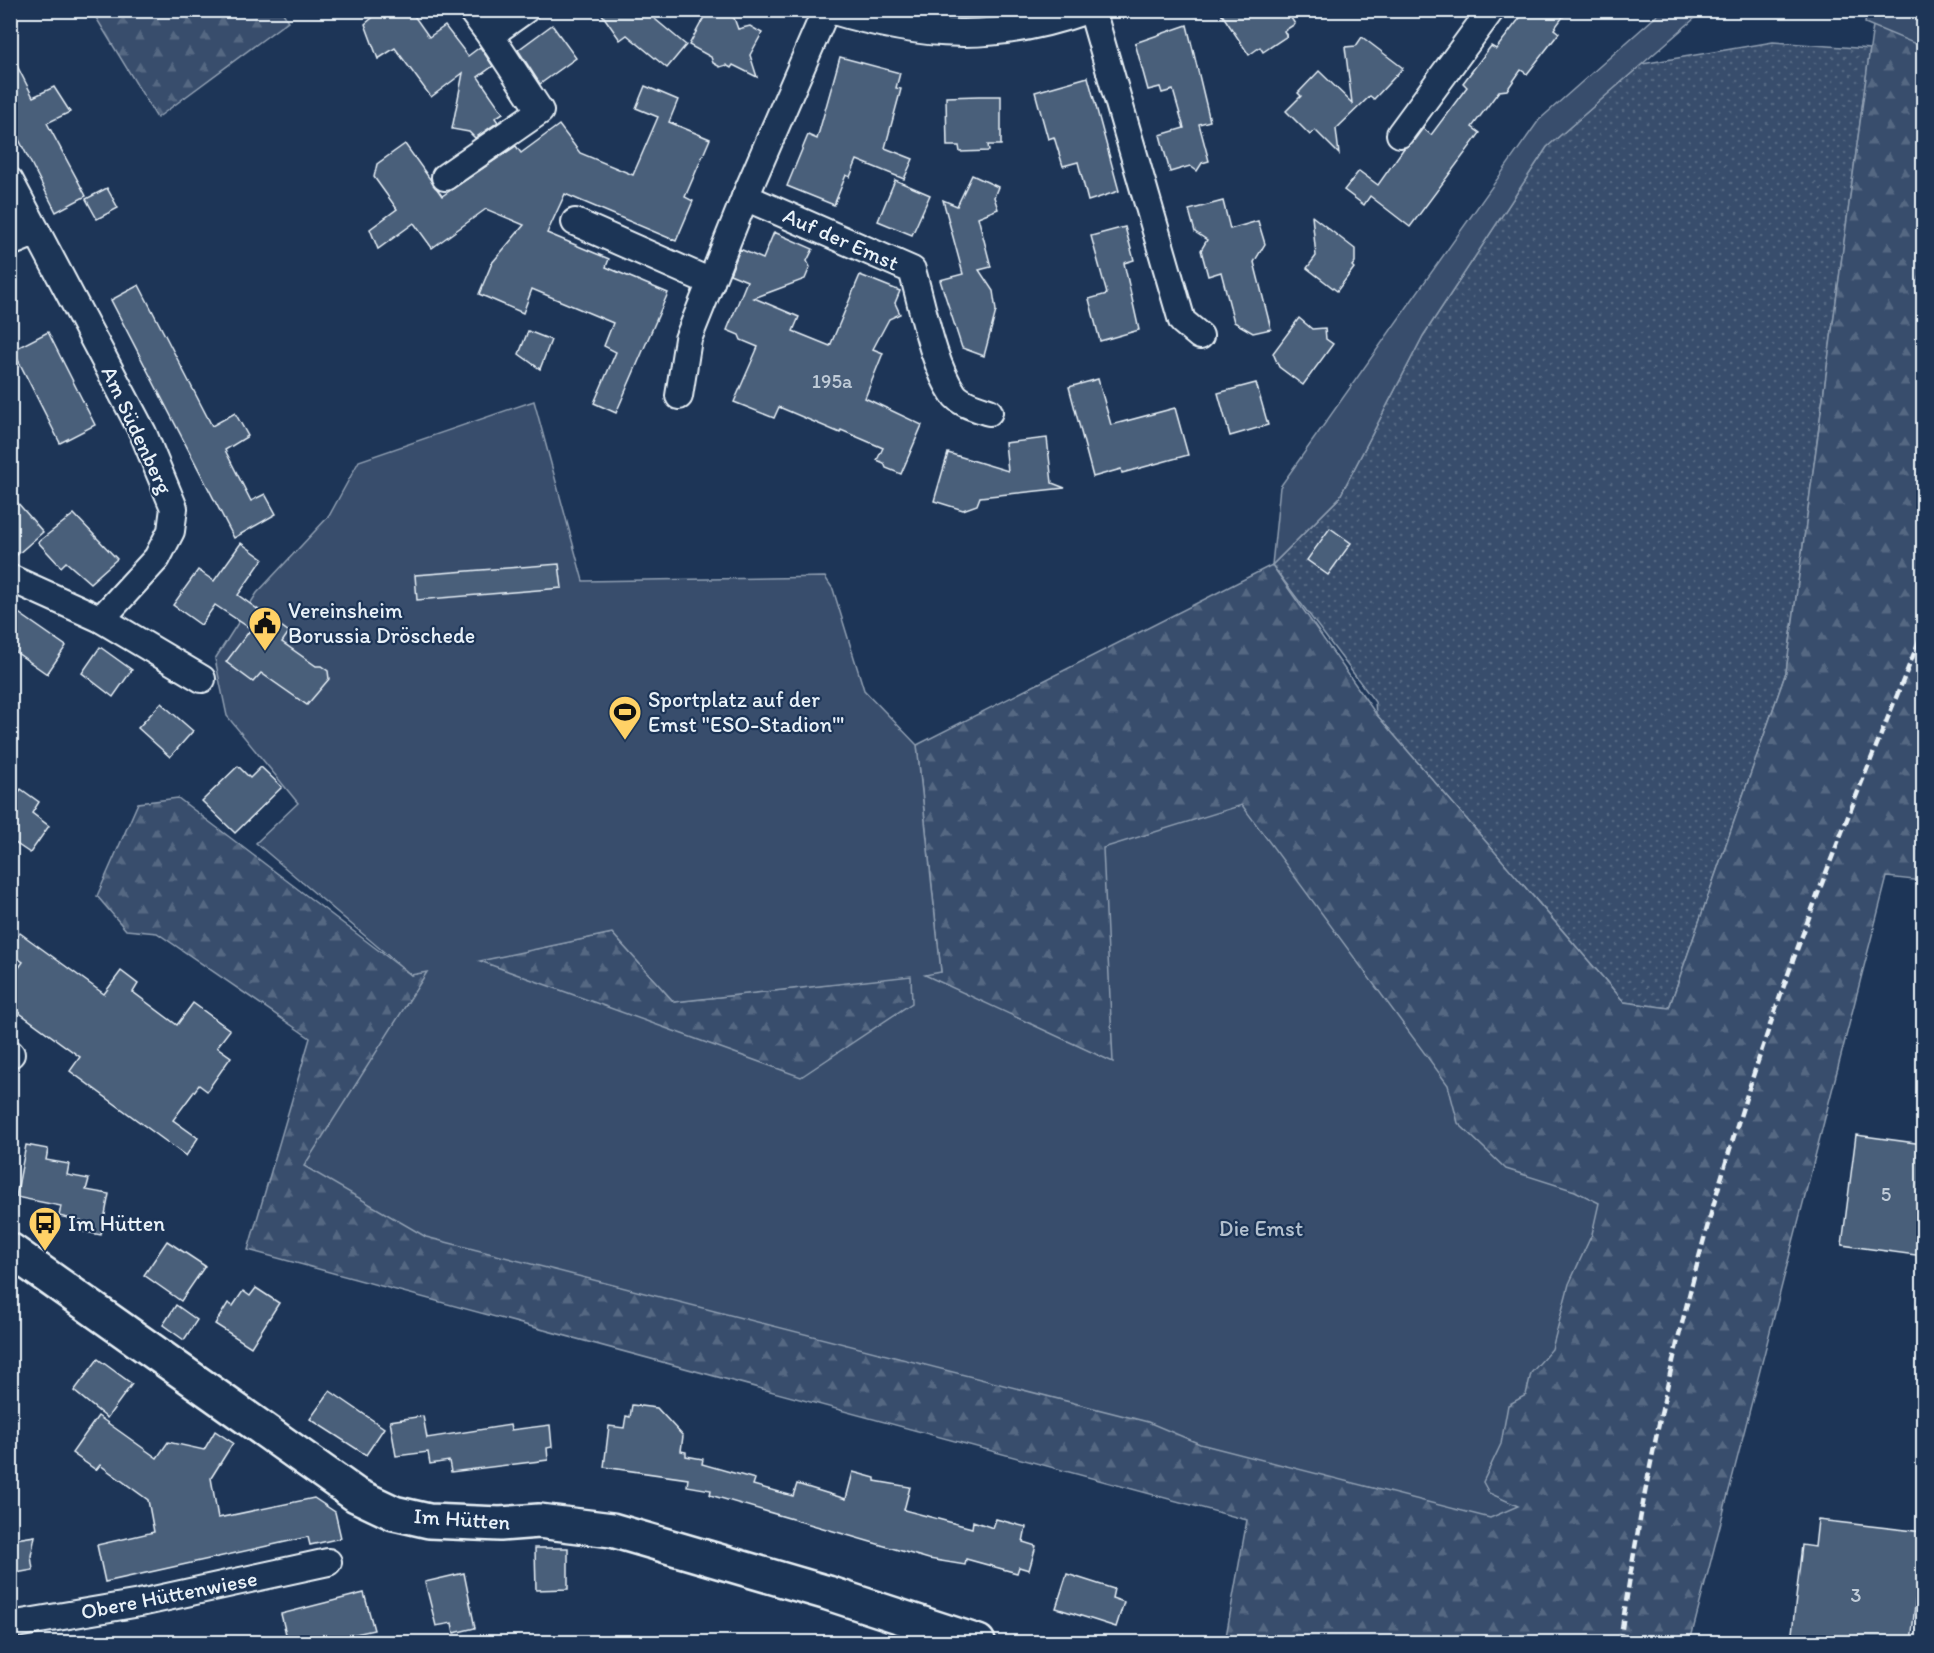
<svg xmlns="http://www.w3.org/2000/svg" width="1934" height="1653" viewBox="0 0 1934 1653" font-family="Itim,sans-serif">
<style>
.grass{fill:url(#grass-dots);stroke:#909fb2;stroke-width:1.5}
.forest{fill:url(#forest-firs);stroke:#909fb2;stroke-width:1.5}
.park{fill:#374d6c;stroke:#909fb2;stroke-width:1.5;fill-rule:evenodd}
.building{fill:#495e7a;stroke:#e8f1f8;stroke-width:1.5}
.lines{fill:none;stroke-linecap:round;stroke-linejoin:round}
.street-casing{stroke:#e8f1f8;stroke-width:30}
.secondary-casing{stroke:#e8f1f8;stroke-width:38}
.street{stroke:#1d3557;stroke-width:26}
.secondary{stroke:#1d3557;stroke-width:33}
.rail{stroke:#e8f1f8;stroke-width:4.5;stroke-dasharray:9 4.5;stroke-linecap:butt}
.labels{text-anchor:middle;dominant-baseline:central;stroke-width:4.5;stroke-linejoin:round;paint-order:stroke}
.number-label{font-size:20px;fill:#c0ccd8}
.street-label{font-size:22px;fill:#e8f1f8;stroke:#1d3557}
.poi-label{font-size:22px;fill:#e8f1f8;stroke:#1d3557;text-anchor:start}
.park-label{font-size:22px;fill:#b3c0ce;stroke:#1d3557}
</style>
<defs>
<pattern id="grass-dots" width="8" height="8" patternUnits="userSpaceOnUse" patternTransform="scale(1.5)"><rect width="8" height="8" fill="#374d6c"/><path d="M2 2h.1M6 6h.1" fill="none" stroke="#546782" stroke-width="1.8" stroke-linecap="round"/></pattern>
<pattern id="forest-firs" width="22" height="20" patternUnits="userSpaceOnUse" patternTransform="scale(1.5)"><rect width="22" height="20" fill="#374d6c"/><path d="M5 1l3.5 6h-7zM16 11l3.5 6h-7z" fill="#546782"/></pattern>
</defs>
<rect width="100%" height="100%" fill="#1d3557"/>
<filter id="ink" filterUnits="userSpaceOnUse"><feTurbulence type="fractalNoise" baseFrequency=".0167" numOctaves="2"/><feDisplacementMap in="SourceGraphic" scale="12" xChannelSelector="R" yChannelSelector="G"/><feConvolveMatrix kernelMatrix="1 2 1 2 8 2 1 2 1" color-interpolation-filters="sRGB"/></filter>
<g filter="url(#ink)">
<path class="grass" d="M 1773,42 L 1870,49 L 1786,672 L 1669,1008 L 1624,1002 L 1376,714 L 1375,702 L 1272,565 L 1339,498 L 1423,336 L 1547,147 L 1642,64 Z"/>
<g class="forest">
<path d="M 92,11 L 282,11 L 288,21 L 157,118 Z"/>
<path d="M 1875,11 L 1923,11 L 1923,881 L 1887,877 L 1690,1642 L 1225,1642 L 1247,1520 L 248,1250 L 310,1038 L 157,933 L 126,930 L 97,896 L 138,803 L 178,798 L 411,975 L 612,933 L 674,1002 L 941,972 L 917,745 L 1272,565 L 1376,714 L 1624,1002 L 1669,1008 L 1786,672 Z"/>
</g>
<g class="park">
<path d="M 1662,11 L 1703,11 L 1547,147 L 1423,336 L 1339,498 L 1272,565 L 1280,487 L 1539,120 Z"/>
<path d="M 1867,11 L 1923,11 L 1923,47 L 1865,23 Z"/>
<path d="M 534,401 L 583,581 L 825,577 L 833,589 L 864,690 L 917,745 L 941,972 L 925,975 L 1113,1062 L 1103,848 L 1242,805 L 1448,1085 L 1458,1123 L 1506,1169 L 1575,1191 L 1599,1203 L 1592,1234 L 1569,1284 L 1552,1349 L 1531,1373 L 1526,1395 L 1508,1405 L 1501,1444 L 1483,1482 L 1489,1493 L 1518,1506 L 1490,1518 L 1200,1444 L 1148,1422 L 426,1237 L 304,1166 L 427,972 L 411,975 L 256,843 L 298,803 L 227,716 L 215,659 L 257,593 L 329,516 L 359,461 ZM 612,933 L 674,1002 L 911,976 L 912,1003 L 801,1077 L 480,961 Z"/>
</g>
<g class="building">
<path d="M 385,10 L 410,10 L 429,37 L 445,26 L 468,56 L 480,47 L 493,66 L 478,77 L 503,113 L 495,118 L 498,122 L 475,138 L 469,132 L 452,129 L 463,73 L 431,97 L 395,48 L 378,59 L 365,24 L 377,14 Z"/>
<path d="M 599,10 L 644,10 L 686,45 L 667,68 L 627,35 L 620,40 Z"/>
<path d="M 708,10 L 720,10 L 734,18 L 738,29 L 750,26 L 762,33 L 750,55 L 757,77 L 733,65 L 731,68 L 726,65 L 720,67 L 713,63 L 711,57 L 689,45 Z"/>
<path d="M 1219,10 L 1286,10 L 1295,24 L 1284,31 L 1287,36 L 1263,52 L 1260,47 L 1249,55 Z"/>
<path d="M 1526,10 L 1568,10 L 1554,29 L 1559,33 L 1527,74 L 1521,70 L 1507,90 L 1499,91 L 1472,127 L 1480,133 L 1410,227 L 1370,196 L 1364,205 L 1344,190 L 1359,171 L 1378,185 L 1404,148 L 1412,143 L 1423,128 L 1431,135 L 1467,87 L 1463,83 L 1491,46 L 1496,49 Z"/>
<path d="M 552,25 L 576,58 L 540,84 L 518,50 Z"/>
<path d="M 1187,25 L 1210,121 L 1199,124 L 1209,161 L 1202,163 L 1197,171 L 1190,166 L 1170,172 L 1160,135 L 1184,128 L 1173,90 L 1162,93 L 1160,87 L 1148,90 L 1135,43 Z"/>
<path d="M 1362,37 L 1403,68 L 1374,99 L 1370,96 L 1336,129 L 1339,154 L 1315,130 L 1310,135 L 1286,111 L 1301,96 L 1298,93 L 1319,71 L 1352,103 L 1345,47 L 1356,46 Z"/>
<path d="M 10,52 L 33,97 L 54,87 L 70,112 L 47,123 L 86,196 L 56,212 L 10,122 Z"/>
<path d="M 840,57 L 900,73 L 896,88 L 901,89 L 885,148 L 913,159 L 904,179 L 857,160 L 850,177 L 846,175 L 834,205 L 787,186 L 808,135 L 817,139 Z"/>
<path d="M 1088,77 L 1119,191 L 1088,201 L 1078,162 L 1063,166 L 1054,137 L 1048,139 L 1035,92 Z"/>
<path d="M 645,86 L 678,100 L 669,122 L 710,139 L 685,197 L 693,201 L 676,241 L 565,194 L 547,233 L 609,259 L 606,267 L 668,293 L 616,413 L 594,403 L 616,352 L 604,346 L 613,323 L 532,289 L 523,313 L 479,294 L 492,263 L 524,225 L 486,209 L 432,248 L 414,223 L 378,249 L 370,229 L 397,209 L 374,177 L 377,164 L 405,144 L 442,196 L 516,146 L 521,153 L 559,125 L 580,153 L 633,175 L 658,117 L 636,108 Z"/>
<path d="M 979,96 L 1001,96 L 1001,145 L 988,145 L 989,151 L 960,152 L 959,146 L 947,146 L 946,97 Z"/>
<path d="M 972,175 L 998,187 L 994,197 L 998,209 L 978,217 L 991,267 L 979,270 L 993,291 L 996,311 L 984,356 L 962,348 L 940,280 L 963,274 L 943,200 L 957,206 Z"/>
<path d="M 895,180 L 930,195 L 912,235 L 878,221 Z"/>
<path d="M 107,188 L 118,208 L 97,219 L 86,199 Z"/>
<path d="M 1223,201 L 1230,229 L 1258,221 L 1265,244 L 1254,262 L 1271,329 L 1253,333 L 1234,322 L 1221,272 L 1208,276 L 1201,250 L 1207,240 L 1195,232 L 1189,210 Z"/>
<path d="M 1312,216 L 1355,249 L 1355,262 L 1352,266 L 1354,268 L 1337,291 L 1307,268 L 1316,256 Z"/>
<path d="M 1125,227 L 1134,260 L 1124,263 L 1139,330 L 1100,341 L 1089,299 L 1107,294 L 1091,236 Z"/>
<path d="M 774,232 L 813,249 L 807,261 L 810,267 L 805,279 L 754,298 L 799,317 L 793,331 L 830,346 L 860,275 L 900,291 L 895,303 L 900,314 L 889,319 L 873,349 L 883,353 L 865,398 L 922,425 L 901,474 L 886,468 L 884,463 L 877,460 L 883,448 L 841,430 L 840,433 L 779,407 L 774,418 L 734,402 L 758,347 L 741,340 L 739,335 L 727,330 L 747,281 L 730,274 L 740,249 L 763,259 Z"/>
<path d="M 139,285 L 212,426 L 235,413 L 248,436 L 225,450 L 251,501 L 265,494 L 276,514 L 234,538 L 111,300 Z"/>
<path d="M 1299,318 L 1312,329 L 1325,328 L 1326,339 L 1333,344 L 1303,385 L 1279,367 L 1273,353 Z"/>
<path d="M 528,331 L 551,340 L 540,369 L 519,354 Z"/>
<path d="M 48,332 L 95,425 L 60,443 L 13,350 Z"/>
<path d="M 1098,379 L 1111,425 L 1175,408 L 1188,455 L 1122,473 L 1121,469 L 1093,477 L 1069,387 Z"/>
<path d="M 1256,383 L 1268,425 L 1230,436 L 1218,393 Z"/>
<path d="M 1047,438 L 1052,483 L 1065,488 L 980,497 L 977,505 L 963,510 L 934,501 L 948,453 L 1008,471 L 1005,443 Z"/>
<path d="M 10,494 L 43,532 L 10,561 Z"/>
<path d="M 74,514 L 117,559 L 90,583 L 66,562 L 61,567 L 38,542 Z"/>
<path d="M 1330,528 L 1351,543 L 1328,575 L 1307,560 Z"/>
<path d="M 241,543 L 263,559 L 238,595 L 289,632 L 282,642 L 316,666 L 321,666 L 328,671 L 329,679 L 307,705 L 261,673 L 253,682 L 226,662 L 251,629 L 215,605 L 201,625 L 173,605 L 198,570 L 214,581 Z"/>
<path d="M 559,564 L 562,588 L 417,600 L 415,575 Z"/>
<path d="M 10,607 L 66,646 L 47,674 L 10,648 Z"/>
<path d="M 100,647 L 132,670 L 113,697 L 82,673 Z"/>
<path d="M 161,703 L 193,731 L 170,757 L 138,728 Z"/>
<path d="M 238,766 L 250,778 L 261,767 L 282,787 L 235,833 L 202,801 Z"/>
<path d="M 21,789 L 39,802 L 32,813 L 49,826 L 30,853 L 12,841 L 10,843 L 10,796 L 14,799 Z"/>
<path d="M 20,933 L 104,994 L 121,971 L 138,984 L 133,992 L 177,1025 L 193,1003 L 230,1030 L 217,1047 L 231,1057 L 207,1091 L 199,1085 L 173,1120 L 198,1138 L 186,1156 L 70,1071 L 80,1057 L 10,1006 L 10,980 L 23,962 L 10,953 L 10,945 Z"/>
<path d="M 1856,1135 L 1923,1144 L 1923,1256 L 1842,1245 Z"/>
<path d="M 26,1145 L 48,1149 L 46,1160 L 69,1164 L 67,1175 L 89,1179 L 86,1190 L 109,1194 L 101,1235 L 79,1231 L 81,1221 L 59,1216 L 61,1206 L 16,1197 Z"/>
<path d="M 167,1241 L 205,1266 L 181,1301 L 144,1275 Z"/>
<path d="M 256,1288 L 279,1303 L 251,1347 L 215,1324 L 228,1303 L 233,1306 L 243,1291 L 250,1296 Z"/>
<path d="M 176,1305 L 197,1320 L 184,1340 L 163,1325 Z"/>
<path d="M 98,1359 L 132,1384 L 107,1418 L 74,1391 Z"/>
<path d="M 330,1391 L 384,1428 L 366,1455 L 310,1419 Z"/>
<path d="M 632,1405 L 657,1408 L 683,1436 L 681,1451 L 686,1452 L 686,1456 L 703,1459 L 702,1464 L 755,1479 L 753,1485 L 793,1496 L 797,1484 L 846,1499 L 853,1472 L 875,1478 L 875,1481 L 910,1487 L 904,1510 L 972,1528 L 973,1521 L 993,1528 L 996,1519 L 1026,1527 L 1023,1542 L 1036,1546 L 1029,1570 L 1019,1567 L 1017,1573 L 966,1559 L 965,1565 L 929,1559 L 710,1495 L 711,1490 L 687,1486 L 688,1479 L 604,1467 L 609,1426 L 624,1428 L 626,1416 L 630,1417 Z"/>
<path d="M 98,1416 L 157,1458 L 168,1442 L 204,1450 L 215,1431 L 233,1443 L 211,1478 L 218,1518 L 314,1498 L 335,1512 L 341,1538 L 310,1545 L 308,1537 L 105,1582 L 97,1545 L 154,1532 L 148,1500 L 100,1465 L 96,1470 L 72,1453 Z"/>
<path d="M 423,1416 L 427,1438 L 510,1425 L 511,1430 L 550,1425 L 552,1447 L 547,1448 L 548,1460 L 451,1472 L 449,1461 L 430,1464 L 428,1452 L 396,1456 L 390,1421 Z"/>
<path d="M 1818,1520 L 1923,1532 L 1911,1642 L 1791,1642 L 1802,1545 L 1815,1547 Z"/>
<path d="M 35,1536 L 31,1556 L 33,1570 L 10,1574 L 10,1540 Z"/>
<path d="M 535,1548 L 568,1548 L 568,1589 L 536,1590 Z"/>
<path d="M 464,1573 L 475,1628 L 454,1633 L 452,1623 L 436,1626 L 425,1582 Z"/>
<path d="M 1067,1574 L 1114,1589 L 1112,1598 L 1124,1602 L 1116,1627 L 1056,1608 Z"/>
<path d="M 364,1593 L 374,1630 L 319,1642 L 288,1642 L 281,1614 Z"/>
</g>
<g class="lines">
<g class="street-casing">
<g id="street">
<path d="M 471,10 L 490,35 L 525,10"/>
<path d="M 830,10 C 923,38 994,43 1087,10"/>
<path d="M 1092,10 L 1182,321 L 1200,336"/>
<path d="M 1400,134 L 1491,10"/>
<path d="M 445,177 L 540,111 L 490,35"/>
<path d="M 10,181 L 143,433 L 174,508 L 171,531 L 157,558 L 101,619"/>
<path d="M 745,197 L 912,270 C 923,307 932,362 953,393 C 960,404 977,408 989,412"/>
<path d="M 575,222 L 711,282"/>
<path d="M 10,243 L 37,232"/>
<path d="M 679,396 L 688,339 L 745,197 L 826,10"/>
<path d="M 10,578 L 101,619 L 202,679"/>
<path d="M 10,1053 L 11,1054"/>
<path d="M 10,1625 L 140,1603 L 328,1562"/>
</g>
</g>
<g class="secondary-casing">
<path id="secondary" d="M 10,1250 L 356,1495 L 394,1513 L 429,1521 L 500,1524 L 539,1521 L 612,1530 L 828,1593 L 978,1642"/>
</g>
<use href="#street" class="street"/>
<use href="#secondary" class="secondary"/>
<path class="rail" d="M 1620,1642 C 1648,1447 1694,1254 1756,1067 C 1805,918 1865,774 1924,629"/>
</g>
</g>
<defs>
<g id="civic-pin" transform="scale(1.725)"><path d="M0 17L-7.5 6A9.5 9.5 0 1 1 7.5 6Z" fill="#ffd166" stroke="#1d3557"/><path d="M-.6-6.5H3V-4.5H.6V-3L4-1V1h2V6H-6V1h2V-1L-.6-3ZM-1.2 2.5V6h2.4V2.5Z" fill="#111"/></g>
<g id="stadium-pin" transform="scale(1.725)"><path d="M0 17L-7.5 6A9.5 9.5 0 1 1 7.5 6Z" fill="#ffd166" stroke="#1d3557"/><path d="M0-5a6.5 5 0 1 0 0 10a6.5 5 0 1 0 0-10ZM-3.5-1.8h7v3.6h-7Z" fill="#111"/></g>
<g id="bus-pin" transform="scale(1.725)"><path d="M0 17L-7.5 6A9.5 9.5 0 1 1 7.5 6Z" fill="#ffd166" stroke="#1d3557"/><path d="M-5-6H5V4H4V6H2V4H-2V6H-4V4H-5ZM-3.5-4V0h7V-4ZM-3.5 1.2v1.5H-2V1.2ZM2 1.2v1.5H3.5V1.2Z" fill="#111"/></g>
</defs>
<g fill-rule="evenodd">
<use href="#civic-pin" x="265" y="623"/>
<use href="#stadium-pin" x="625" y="712"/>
<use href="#bus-pin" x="45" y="1223"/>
</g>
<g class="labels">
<g class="number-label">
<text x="832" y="381">195a</text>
<text x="1886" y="1194">5</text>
<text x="1856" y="1595">3</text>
</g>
<g class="street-label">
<text transform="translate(841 239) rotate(24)">Auf der Emst</text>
<text transform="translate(137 430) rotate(65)">Am Südenberg</text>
<text transform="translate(462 1519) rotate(4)">Im Hütten</text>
<text transform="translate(169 1595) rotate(-11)">Obere Hüttenwiese</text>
</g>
<g class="poi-label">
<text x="288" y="610">Vereinsheim<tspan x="288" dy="25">Borussia Dröschede</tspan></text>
<text x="648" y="699">Sportplatz auf der<tspan x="648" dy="25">Emst "ESO-Stadion'"</tspan></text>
<text x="68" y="1223">Im Hütten</text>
</g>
<g class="park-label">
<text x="1261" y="1228">Die Emst</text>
</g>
</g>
<rect width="1934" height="1653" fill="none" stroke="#1d3557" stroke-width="36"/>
<rect x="18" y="18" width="1898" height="1617" fill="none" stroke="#e8f1f8" stroke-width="2" filter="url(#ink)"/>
</svg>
